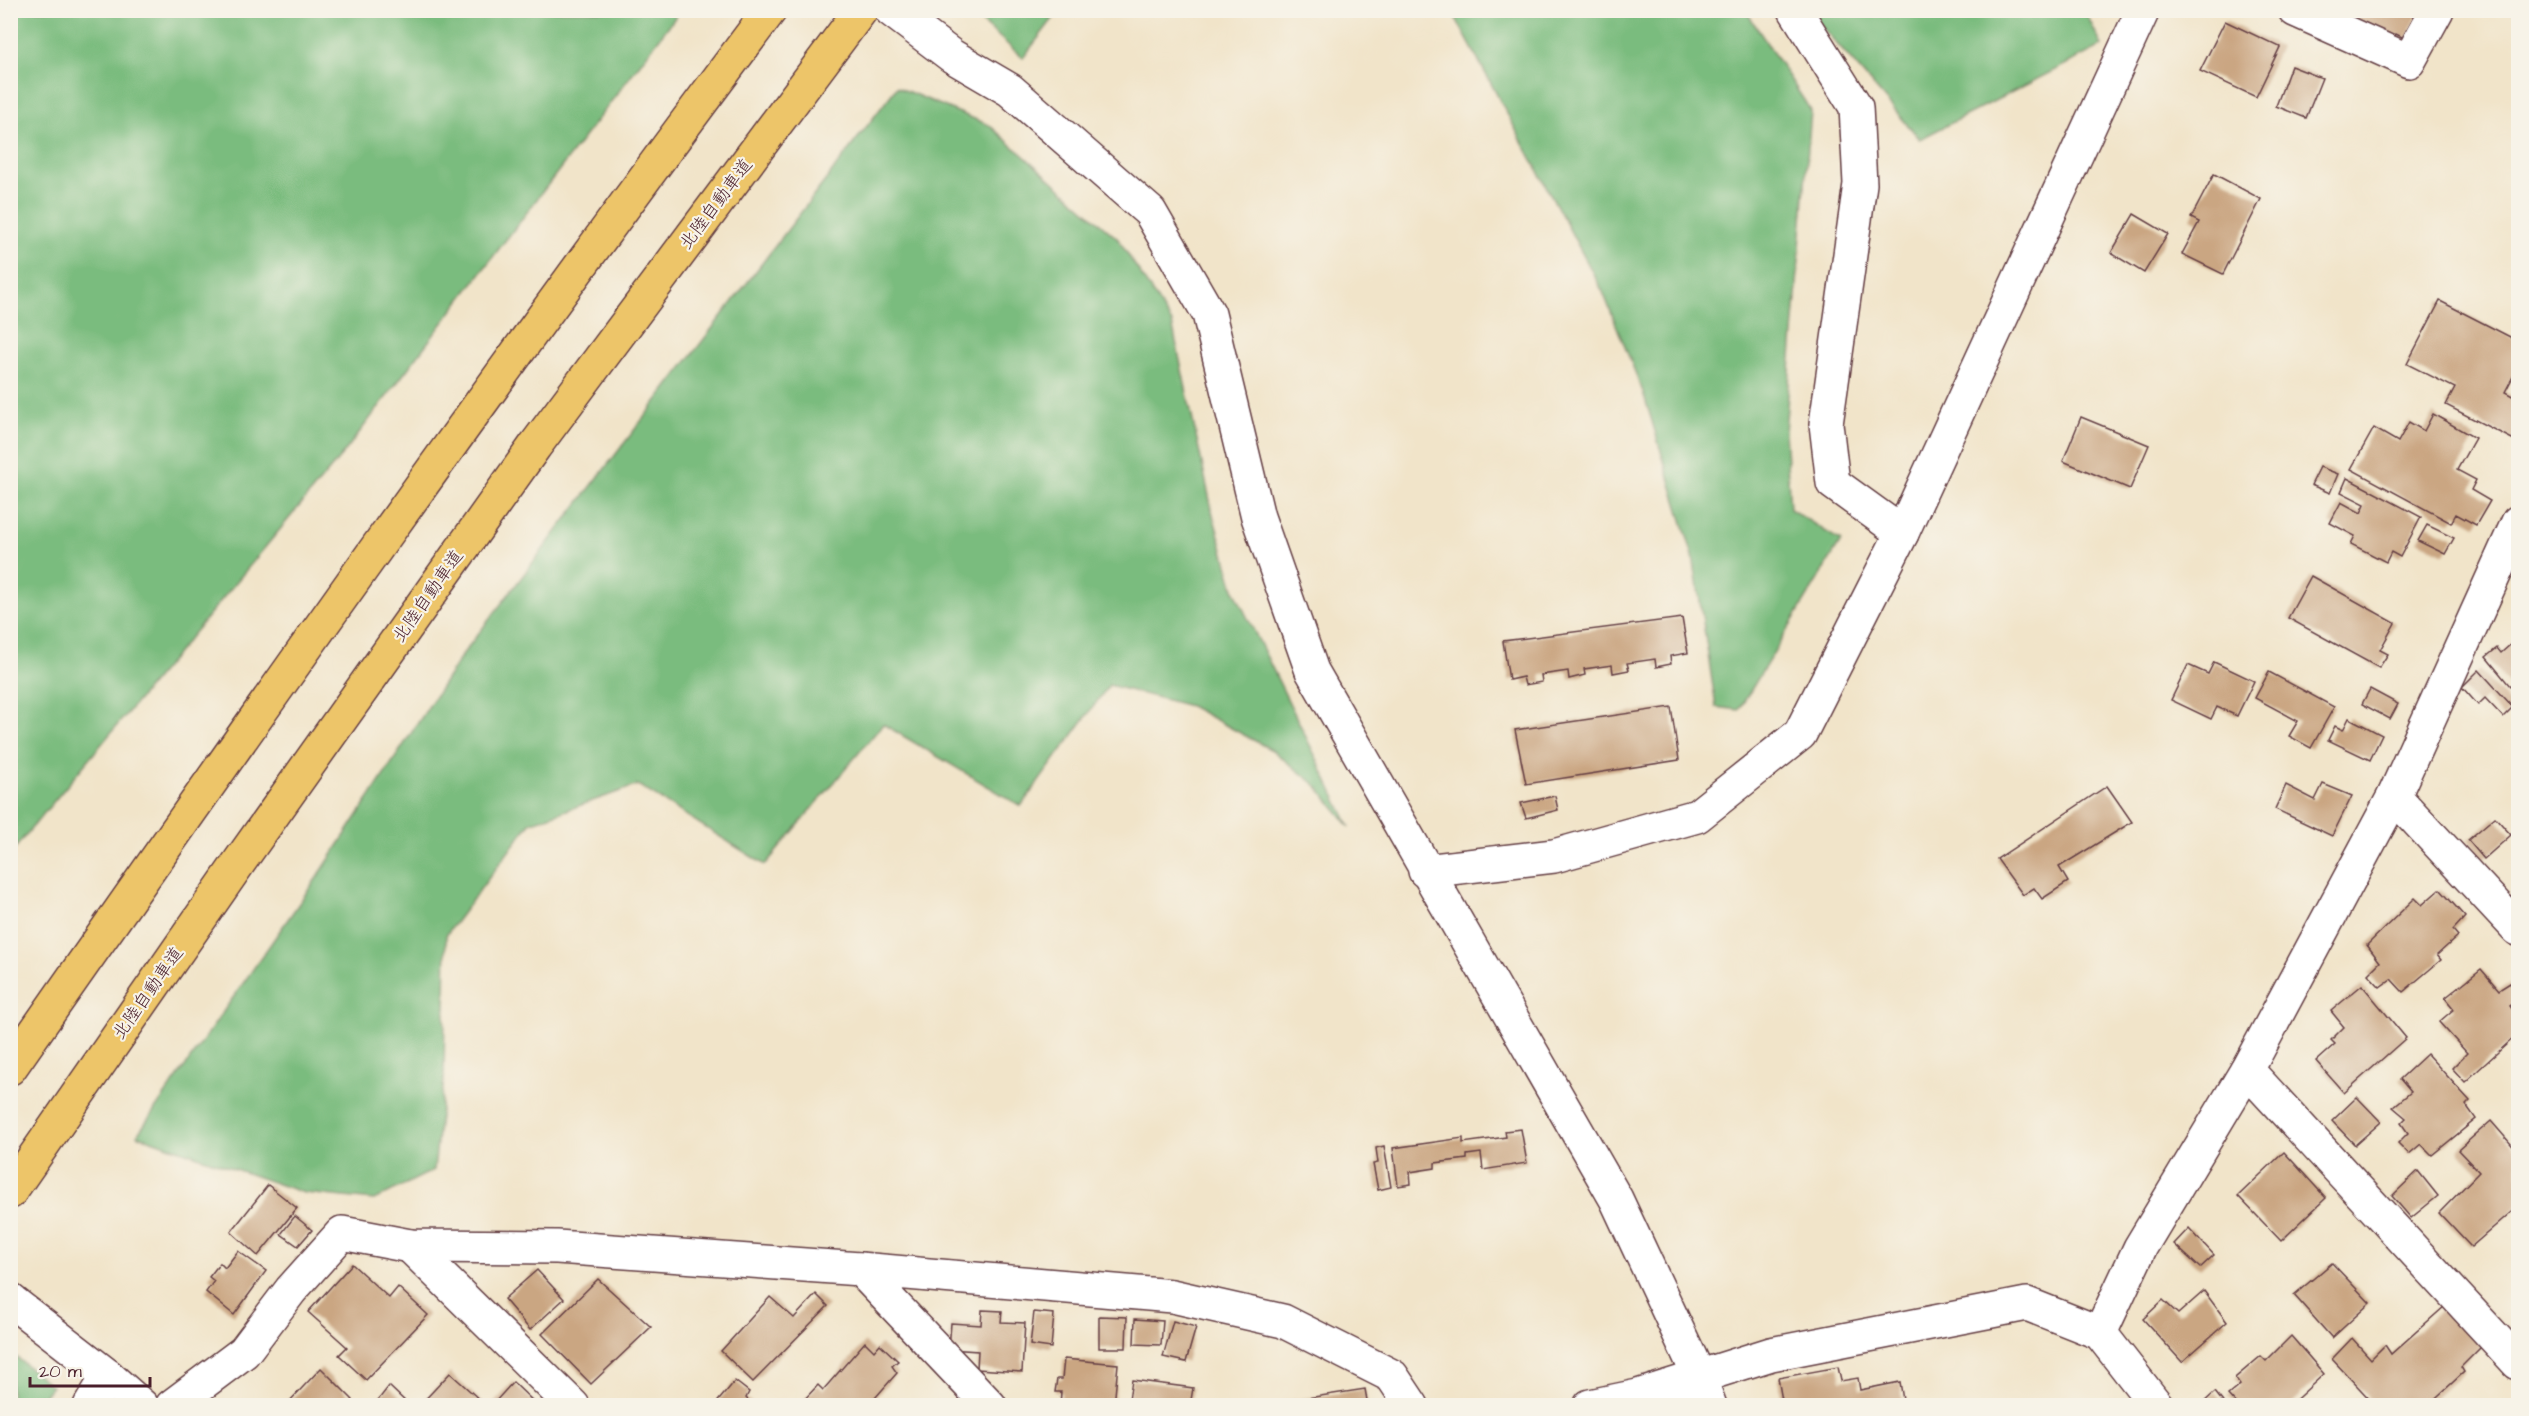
<svg xmlns="http://www.w3.org/2000/svg" width="2529" height="1416" viewBox="0 0 2529 1416" font-family="'Architects Daughter','Klee One',sans-serif">
<style>
.forest{fill:#7abc7e;stroke:#626e54;stroke-width:1.5}
.building{fill:#caa682}
.lines{fill:none;stroke-linecap:round;stroke-linejoin:round}
.minor-casing{stroke:#633d43;stroke-width:36}
.tertiary-casing{stroke:#633d43;stroke-width:36}
.motorway-casing{stroke:#633d43;stroke-width:36}
.minor{stroke:#fff;stroke-width:33}
.tertiary{stroke:#fff;stroke-width:33}
.motorway{stroke:#edc569;stroke-width:33}
.labels{text-anchor:middle;dominant-baseline:central;stroke-width:4.5;stroke-linejoin:round;paint-order:stroke}
.street-label{font-size:18px;fill:#4a1f2b;stroke:#f7f3e8}
</style>
<rect width="100%" height="100%" fill="#f7f3e8"/>
<filter id="ink" filterUnits="userSpaceOnUse"><feTurbulence type="fractalNoise" baseFrequency=".0167" numOctaves="2"/><feDisplacementMap in="SourceGraphic" scale="12" xChannelSelector="R" yChannelSelector="G"/><feConvolveMatrix kernelMatrix="1 2 1 2 8 2 1 2 1" color-interpolation-filters="sRGB"/></filter>
<filter id="wash" filterUnits="userSpaceOnUse"><feTurbulence type="fractalNoise" baseFrequency=".008" numOctaves="4" result="noise"/><feDisplacementMap in="SourceGraphic" scale="24" xChannelSelector="R" yChannelSelector="G"/><feGaussianBlur stdDeviation="1.35" result="paint"/><feColorMatrix in="noise" values="0 0 0 0 0 0 0 0 0 0 0 0 0 0 0 0 0 1.4 0 .05"/><feComposite in="paint" operator="in"/></filter>
<g filter="url(#wash)">
<rect width="100%" height="100%" fill="#f1e4c9"/>
<g class="forest">
<path d="M 11,10 L 680,11 L 346,450 L 11,853 Z"/>
<path d="M 970,11 L 1059,11 L 1023,58 Z"/>
<path d="M 1452,11 L 1746,11 L 1811,111 L 1785,432 L 1790,509 L 1841,541 L 1739,710 L 1716,707 L 1693,556 L 1643,392 L 1603,292 Z"/>
<path d="M 1808,11 L 2085,11 L 2102,46 L 1920,139 Z"/>
<path d="M 897,87 L 989,125 L 1118,239 L 1172,323 L 1213,515 L 1235,592 L 1350,827 L 1317,786 L 1272,750 L 1190,706 L 1109,685 L 1021,806 L 883,724 L 765,865 L 638,785 L 530,823 L 446,935 L 444,1079 L 434,1170 L 374,1200 L 304,1193 L 137,1135 L 323,869 L 462,655 Z"/>
<path d="M 11,1353 L 52,1386 L 37,1405 L 11,1405 Z"/>
</g>
<g id="blocks">
<g class="building">
<path d="M 2344,10 L 2420,10 L 2406,39 L 2396,34 L 2392,41 L 2347,18 L 2349,13 Z"/>
<path d="M 2225,21 L 2280,47 L 2256,97 L 2200,71 Z"/>
<path d="M 2291,66 L 2322,78 L 2306,118 L 2276,106 Z"/>
<path d="M 2214,174 L 2261,199 L 2223,274 L 2182,254 L 2199,222 L 2191,218 Z"/>
<path d="M 2134,214 L 2168,234 L 2144,273 L 2111,253 Z"/>
<path d="M 2440,301 L 2518,341 L 2518,367 L 2505,392 L 2518,399 L 2518,442 L 2446,405 L 2455,388 L 2407,364 Z"/>
<path d="M 2433,414 L 2475,438 L 2457,470 L 2476,480 L 2471,490 L 2490,501 L 2476,525 L 2456,514 L 2451,523 L 2351,469 L 2374,428 L 2398,442 L 2409,422 L 2424,431 Z"/>
<path d="M 2081,417 L 2149,445 L 2130,489 L 2063,461 Z"/>
<path d="M 2320,467 L 2338,474 L 2330,493 L 2311,485 Z"/>
<path d="M 2347,478 L 2421,517 L 2400,557 L 2391,552 L 2386,562 L 2351,544 L 2355,536 L 2330,523 L 2341,502 L 2361,513 L 2365,504 L 2341,492 Z"/>
<path d="M 2427,525 L 2454,538 L 2445,554 L 2418,541 Z"/>
<path d="M 2311,576 L 2395,623 L 2380,650 L 2388,654 L 2379,668 L 2288,618 Z"/>
<path d="M 1682,618 L 1688,653 L 1670,656 L 1671,664 L 1656,667 L 1655,659 L 1627,663 L 1629,670 L 1613,673 L 1612,665 L 1584,669 L 1585,675 L 1569,679 L 1568,671 L 1541,675 L 1542,682 L 1525,685 L 1523,677 L 1509,680 L 1503,641 Z"/>
<path d="M 2518,638 L 2518,679 L 2510,686 L 2486,657 L 2497,648 L 2501,653 Z"/>
<path d="M 2214,662 L 2254,681 L 2237,716 L 2217,707 L 2211,719 L 2171,700 L 2188,665 L 2208,674 Z"/>
<path d="M 2479,670 L 2513,707 L 2503,717 L 2485,698 L 2478,705 L 2462,687 Z"/>
<path d="M 2269,672 L 2334,707 L 2311,748 L 2289,736 L 2298,721 L 2255,698 Z"/>
<path d="M 2370,689 L 2398,704 L 2390,719 L 2362,704 Z"/>
<path d="M 1671,707 L 1679,760 L 1526,784 L 1515,730 Z"/>
<path d="M 2349,718 L 2382,735 L 2370,760 L 2328,740 L 2335,726 L 2343,730 Z"/>
<path d="M 2323,784 L 2352,796 L 2332,836 L 2275,809 L 2286,785 L 2315,800 Z"/>
<path d="M 2107,786 L 2132,822 L 2059,867 L 2068,882 L 2042,899 L 2034,888 L 2023,895 L 1997,859 Z"/>
<path d="M 1555,796 L 1558,810 L 1526,818 L 1521,803 Z"/>
<path d="M 2495,817 L 2511,835 L 2484,859 L 2468,840 Z"/>
<path d="M 2440,889 L 2465,917 L 2453,930 L 2458,936 L 2437,955 L 2441,960 L 2403,992 L 2391,979 L 2380,987 L 2368,974 L 2380,962 L 2367,945 L 2415,898 L 2422,905 Z"/>
<path d="M 2481,969 L 2499,990 L 2510,983 L 2518,991 L 2518,1000 L 2510,1006 L 2518,1017 L 2518,1034 L 2465,1082 L 2452,1068 L 2467,1053 L 2439,1022 L 2454,1009 L 2445,998 Z"/>
<path d="M 2362,985 L 2406,1038 L 2344,1093 L 2316,1061 L 2335,1044 L 2331,1040 L 2344,1027 L 2331,1011 Z"/>
<path d="M 2427,1054 L 2470,1101 L 2466,1105 L 2476,1119 L 2432,1155 L 2421,1144 L 2409,1154 L 2398,1143 L 2408,1133 L 2401,1123 L 2406,1118 L 2393,1107 L 2411,1092 L 2400,1079 Z"/>
<path d="M 2357,1097 L 2381,1122 L 2355,1145 L 2332,1121 Z"/>
<path d="M 2491,1121 L 2518,1152 L 2518,1206 L 2471,1247 L 2439,1213 L 2479,1172 L 2458,1150 Z"/>
<path d="M 1521,1129 L 1527,1163 L 1483,1170 L 1481,1153 L 1467,1155 L 1467,1159 L 1435,1163 L 1435,1168 L 1410,1172 L 1411,1184 L 1398,1186 L 1393,1148 L 1463,1138 L 1463,1143 L 1506,1137 L 1505,1131 Z"/>
<path d="M 1384,1146 L 1391,1187 L 1378,1190 L 1373,1164 L 1378,1163 L 1376,1148 Z"/>
<path d="M 2284,1152 L 2326,1198 L 2281,1241 L 2238,1196 Z"/>
<path d="M 2418,1171 L 2438,1196 L 2411,1218 L 2392,1196 Z"/>
<path d="M 268,1185 L 297,1208 L 258,1256 L 231,1232 Z"/>
<path d="M 295,1216 L 312,1230 L 298,1246 L 281,1234 Z"/>
<path d="M 2189,1228 L 2214,1255 L 2200,1268 L 2174,1244 Z"/>
<path d="M 238,1251 L 266,1271 L 234,1315 L 206,1292 L 214,1281 L 209,1277 L 220,1263 L 225,1268 Z"/>
<path d="M 2332,1263 L 2370,1303 L 2332,1338 L 2294,1295 Z"/>
<path d="M 352,1264 L 389,1298 L 398,1287 L 428,1315 L 366,1380 L 339,1355 L 347,1347 L 308,1312 Z"/>
<path d="M 537,1270 L 564,1299 L 530,1330 L 504,1299 Z"/>
<path d="M 598,1279 L 651,1327 L 591,1384 L 542,1334 Z"/>
<path d="M 2204,1291 L 2227,1322 L 2182,1362 L 2143,1319 L 2163,1300 L 2178,1314 Z"/>
<path d="M 816,1294 L 828,1306 L 753,1382 L 721,1351 L 770,1297 L 794,1318 Z"/>
<path d="M 2445,1306 L 2482,1346 L 2461,1367 L 2464,1372 L 2427,1406 L 2376,1406 L 2332,1359 L 2352,1338 L 2371,1359 L 2385,1345 L 2391,1354 Z"/>
<path d="M 982,1310 L 1002,1311 L 1001,1322 L 1025,1323 L 1022,1372 L 977,1369 L 978,1351 L 949,1349 L 951,1323 L 981,1325 Z"/>
<path d="M 1034,1312 L 1054,1314 L 1051,1348 L 1030,1345 Z"/>
<path d="M 1099,1316 L 1127,1317 L 1126,1348 L 1099,1348 Z"/>
<path d="M 1135,1319 L 1163,1321 L 1161,1345 L 1134,1344 Z"/>
<path d="M 1173,1321 L 1196,1327 L 1186,1362 L 1163,1357 Z"/>
<path d="M 2291,1336 L 2324,1374 L 2289,1406 L 2238,1406 L 2228,1395 L 2240,1385 L 2235,1378 L 2261,1356 L 2266,1361 Z"/>
<path d="M 865,1342 L 874,1351 L 880,1344 L 898,1361 L 892,1366 L 897,1373 L 868,1406 L 800,1404 L 818,1385 L 823,1390 Z"/>
<path d="M 1064,1359 L 1118,1364 L 1114,1406 L 1060,1406 L 1061,1392 L 1055,1392 L 1057,1379 L 1062,1379 Z"/>
<path d="M 1838,1367 L 1841,1381 L 1858,1378 L 1860,1390 L 1900,1382 L 1904,1406 L 1783,1406 L 1778,1378 Z"/>
<path d="M 321,1368 L 353,1400 L 347,1406 L 285,1406 Z"/>
<path d="M 450,1373 L 480,1400 L 475,1406 L 419,1406 Z"/>
<path d="M 1132,1380 L 1193,1388 L 1190,1406 L 1128,1406 Z"/>
<path d="M 735,1381 L 749,1392 L 746,1398 L 755,1406 L 714,1406 Z"/>
<path d="M 513,1382 L 538,1406 L 493,1404 Z"/>
<path d="M 389,1386 L 410,1406 L 375,1404 Z"/>
<path d="M 1365,1389 L 1368,1406 L 1282,1406 L 1282,1402 Z"/>
<path d="M 2215,1392 L 2226,1406 L 2200,1406 Z"/>
</g>
</g>
</g>
<g filter="url(#ink)">
<use href="#blocks" fill-opacity="0" stroke="#633d43" stroke-width="1.5"/>
<g class="lines">
<g class="minor-casing">
<g id="minor">
<path d="M 1795,10 L 1856,107 L 1860,184 L 1826,424 L 1833,483 L 1902,533"/>
<path d="M 2295,10 L 2409,61 L 2437,10"/>
<path d="M 2394,796 L 2518,929"/>
<path d="M 2247,1070 L 2518,1363"/>
<path d="M 410,1246 L 573,1406"/>
<path d="M 860,1269 L 990,1406"/>
<path d="M 2100,1333 L 2140,1248 L 2247,1070 L 2394,796 L 2518,522"/>
<path d="M 90,1406 L 108,1376"/>
<path d="M 172,1406 L 244,1352 L 291,1290 L 342,1233 L 410,1246 L 557,1247 L 860,1269 L 1172,1296 L 1283,1321 L 1392,1376 L 1412,1406"/>
<path d="M 1590,1406 L 1638,1396 L 1771,1354 L 2027,1304 L 2100,1333 L 2157,1406"/>
</g>
</g>
<g class="tertiary-casing">
<g id="tertiary">
<path d="M 891,10 L 952,56 L 1010,90 L 1150,212 L 1209,314 L 1258,517 L 1312,671 L 1616,1199 L 1699,1376 L 1710,1406"/>
<path d="M 1425,871 L 1554,856 L 1697,816 L 1800,734 L 1902,533 L 2143,10"/>
<path d="M 10,1300 L 108,1376 L 142,1406"/>
</g>
</g>
<g class="motorway-casing">
<g id="motorway">
<path d="M 10,1068 C 259,712 509,357 770,10"/>
<path d="M 10,1192 L 240,861 L 535,446 L 861,10"/>
</g>
</g>
<use href="#minor" class="minor"/>
<use href="#tertiary" class="tertiary"/>
<use href="#motorway" class="motorway"/>
</g>
</g>
<g class="labels">
<g class="street-label">
<text transform="translate(716 204) rotate(-53)">北陸自動車道</text>
<text transform="translate(428 596) rotate(-55)">北陸自動車道</text>
<text transform="translate(148 993) rotate(-55)">北陸自動車道</text>
</g>
</g>
<rect width="2529" height="1416" fill="none" stroke="#f7f3e8" stroke-width="36"/>
<path d="M30 1377v9h120v-9" fill="none" stroke="#4a1f2b" stroke-width="3"/>
<text x="39" y="1377" font-size="18" fill="#4a1f2b" stroke="#f7f3e8" stroke-width="4.5" paint-order="stroke">20 m</text>
</svg>
